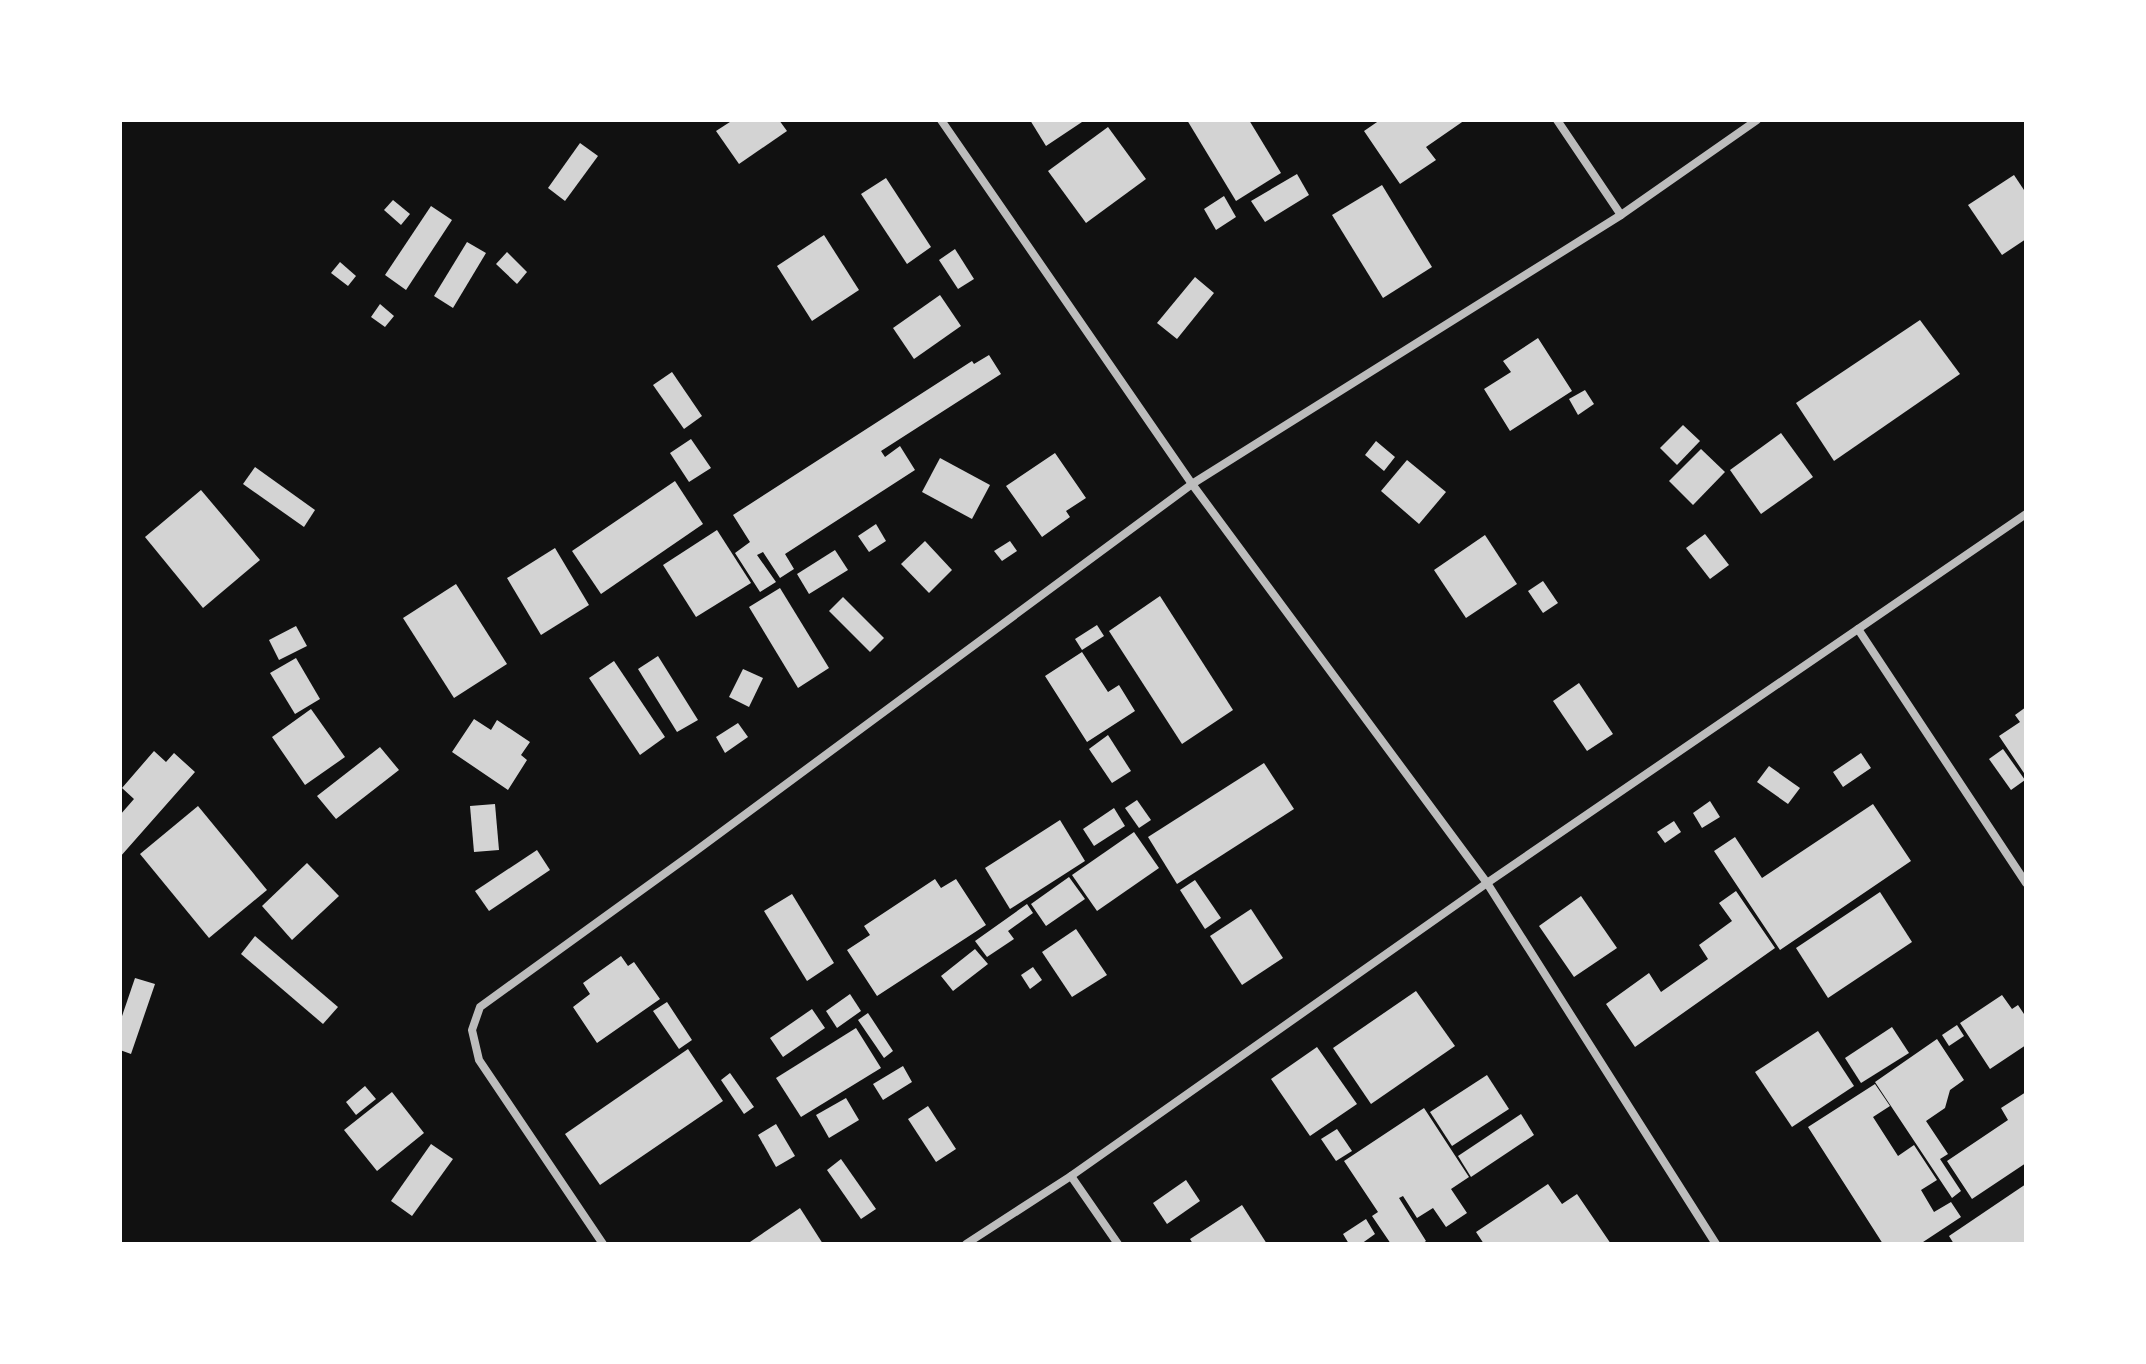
<svg xmlns="http://www.w3.org/2000/svg" width="2146" height="1364" viewBox="0 0 2146 1364" font-family="'Crimson Pro',serif">
<style>
.building{fill:#d3d3d3}
.lines{fill:none;stroke-linecap:round;stroke-linejoin:round}
.minor{stroke:#bcbcbc;stroke-width:8}
</style>
<rect width="100%" height="100%" fill="#111"/>
<g class="building">
<path d="M 733,120 L 779,120 L 787,131 L 739,164 L 716,131 Z"/>
<path d="M 1030,120 L 1085,120 L 1046,146 Z"/>
<path d="M 1187,120 L 1249,120 L 1281,173 L 1236,201 Z"/>
<path d="M 1380,120 L 1465,120 L 1426,147 L 1436,160 L 1400,184 L 1364,131 Z"/>
<path d="M 1108,127 L 1146,179 L 1086,223 L 1048,171 Z"/>
<path d="M 580,143 L 598,156 L 565,201 L 548,188 Z"/>
<path d="M 1297,174 L 1309,195 L 1265,222 L 1251,201 Z"/>
<path d="M 2014,175 L 2026,193 L 2026,239 L 2002,255 L 1968,205 Z"/>
<path d="M 886,178 L 931,247 L 907,264 L 861,194 Z"/>
<path d="M 1382,185 L 1432,267 L 1383,298 L 1332,215 Z"/>
<path d="M 1224,196 L 1236,217 L 1216,230 L 1204,209 Z"/>
<path d="M 393,200 L 410,214 L 401,225 L 384,210 Z"/>
<path d="M 431,206 L 452,220 L 406,290 L 385,275 Z"/>
<path d="M 824,235 L 859,290 L 812,321 L 777,266 Z"/>
<path d="M 467,242 L 486,253 L 453,308 L 434,296 Z"/>
<path d="M 955,249 L 974,279 L 958,289 L 939,260 Z"/>
<path d="M 507,252 L 527,272 L 517,284 L 496,264 Z"/>
<path d="M 340,262 L 356,276 L 348,286 L 331,273 Z"/>
<path d="M 1195,277 L 1214,293 L 1177,339 L 1157,323 Z"/>
<path d="M 940,295 L 961,326 L 914,359 L 893,328 Z"/>
<path d="M 380,304 L 394,316 L 385,327 L 371,317 Z"/>
<path d="M 1920,320 L 1960,374 L 1834,461 L 1796,403 Z"/>
<path d="M 1538,338 L 1572,391 L 1510,431 L 1484,389 L 1511,372 L 1503,361 Z"/>
<path d="M 989,355 L 1001,374 L 881,451 L 885,457 L 900,446 L 915,470 L 785,554 L 794,569 L 780,578 L 763,552 L 757,555 L 776,582 L 760,592 L 735,553 L 750,542 L 733,515 L 972,361 L 974,364 Z"/>
<path d="M 672,372 L 702,416 L 684,429 L 653,385 Z"/>
<path d="M 1585,390 L 1594,404 L 1578,415 L 1569,399 Z"/>
<path d="M 1683,425 L 1700,441 L 1677,465 L 1660,448 Z"/>
<path d="M 1781,433 L 1813,477 L 1761,514 L 1730,470 Z"/>
<path d="M 691,439 L 711,468 L 689,482 L 670,453 Z"/>
<path d="M 1376,441 L 1395,457 L 1384,471 L 1365,455 Z"/>
<path d="M 1701,449 L 1725,472 L 1693,505 L 1669,481 Z"/>
<path d="M 1055,453 L 1086,498 L 1066,511 L 1070,517 L 1042,537 L 1006,486 Z"/>
<path d="M 940,458 L 990,485 L 972,519 L 922,492 Z"/>
<path d="M 1407,460 L 1446,492 L 1419,524 L 1381,491 Z"/>
<path d="M 255,467 L 315,510 L 304,527 L 243,484 Z"/>
<path d="M 675,481 L 703,524 L 601,594 L 572,551 Z"/>
<path d="M 201,490 L 260,560 L 203,608 L 145,537 Z"/>
<path d="M 876,524 L 886,541 L 869,552 L 858,536 Z"/>
<path d="M 717,530 L 751,583 L 696,617 L 663,565 Z"/>
<path d="M 1705,534 L 1729,565 L 1710,579 L 1686,548 Z"/>
<path d="M 1485,535 L 1517,584 L 1466,618 L 1434,570 Z"/>
<path d="M 925,541 L 952,570 L 929,593 L 901,564 Z"/>
<path d="M 1010,541 L 1017,551 L 1002,561 L 994,551 Z"/>
<path d="M 555,548 L 589,605 L 541,635 L 507,578 Z"/>
<path d="M 835,550 L 848,570 L 809,594 L 797,574 Z"/>
<path d="M 1543,581 L 1558,603 L 1543,613 L 1528,591 Z"/>
<path d="M 456,584 L 507,664 L 454,698 L 403,618 Z"/>
<path d="M 780,588 L 829,668 L 798,688 L 749,607 Z"/>
<path d="M 1160,596 L 1233,710 L 1182,744 L 1109,631 Z"/>
<path d="M 843,597 L 884,638 L 870,652 L 829,611 Z"/>
<path d="M 1097,625 L 1104,636 L 1082,650 L 1075,639 Z"/>
<path d="M 296,626 L 307,646 L 279,660 L 269,640 Z"/>
<path d="M 1082,652 L 1108,692 L 1119,685 L 1135,711 L 1087,742 L 1045,676 Z"/>
<path d="M 658,656 L 698,720 L 677,732 L 638,669 Z"/>
<path d="M 296,658 L 320,699 L 295,714 L 270,673 Z"/>
<path d="M 614,661 L 665,737 L 640,755 L 589,678 Z"/>
<path d="M 743,669 L 763,678 L 749,707 L 729,697 Z"/>
<path d="M 1579,683 L 1613,734 L 1587,751 L 1553,701 Z"/>
<path d="M 2026,707 L 2026,776 L 1999,736 L 2020,722 L 2015,715 Z"/>
<path d="M 311,709 L 345,757 L 305,785 L 272,737 Z"/>
<path d="M 474,719 L 491,730 L 497,720 L 530,742 L 521,755 L 527,760 L 508,790 L 452,752 Z"/>
<path d="M 738,723 L 748,737 L 725,753 L 716,737 Z"/>
<path d="M 1108,735 L 1131,771 L 1112,783 L 1089,749 Z"/>
<path d="M 380,747 L 399,770 L 336,819 L 317,796 Z"/>
<path d="M 2003,749 L 2025,780 L 2011,790 L 1989,759 Z"/>
<path d="M 154,751 L 166,762 L 174,753 L 195,772 L 120,857 L 120,815 L 134,799 L 122,788 Z"/>
<path d="M 1861,753 L 1871,768 L 1843,787 L 1833,772 Z"/>
<path d="M 1264,763 L 1294,809 L 1177,884 L 1148,837 Z"/>
<path d="M 1769,766 L 1800,788 L 1788,804 L 1757,782 Z"/>
<path d="M 1137,800 L 1151,820 L 1139,828 L 1125,808 Z"/>
<path d="M 1710,801 L 1720,817 L 1702,828 L 1693,813 Z"/>
<path d="M 495,804 L 499,850 L 474,852 L 470,806 Z"/>
<path d="M 1873,804 L 1911,861 L 1780,950 L 1714,851 L 1735,837 L 1762,878 Z"/>
<path d="M 198,806 L 267,890 L 209,938 L 140,854 Z"/>
<path d="M 1114,808 L 1125,826 L 1094,846 L 1083,829 Z"/>
<path d="M 1060,820 L 1085,861 L 1010,909 L 985,868 Z"/>
<path d="M 1674,821 L 1681,832 L 1665,843 L 1657,832 Z"/>
<path d="M 1134,832 L 1159,868 L 1097,911 L 1072,875 Z"/>
<path d="M 537,850 L 550,870 L 489,911 L 475,891 Z"/>
<path d="M 307,863 L 339,896 L 292,940 L 262,906 Z"/>
<path d="M 1069,877 L 1085,899 L 1046,926 L 1031,904 Z"/>
<path d="M 935,879 L 941,888 L 956,879 L 986,925 L 877,996 L 847,950 L 870,935 L 864,926 Z"/>
<path d="M 1195,880 L 1221,918 L 1205,929 L 1180,890 Z"/>
<path d="M 1736,891 L 1775,948 L 1635,1047 L 1606,1004 L 1649,973 L 1661,992 L 1708,959 L 1699,945 L 1732,921 L 1719,903 Z"/>
<path d="M 1880,892 L 1912,942 L 1828,998 L 1796,948 Z"/>
<path d="M 792,894 L 834,963 L 807,981 L 764,911 Z"/>
<path d="M 1581,896 L 1617,948 L 1574,977 L 1539,926 Z"/>
<path d="M 1027,904 L 1033,913 L 1008,931 L 1014,939 L 987,957 L 975,941 Z"/>
<path d="M 1251,909 L 1283,958 L 1242,985 L 1210,936 Z"/>
<path d="M 1076,929 L 1107,975 L 1072,997 L 1042,952 Z"/>
<path d="M 255,936 L 338,1007 L 323,1024 L 241,954 Z"/>
<path d="M 975,949 L 988,964 L 953,991 L 941,976 Z"/>
<path d="M 621,956 L 628,966 L 634,962 L 660,999 L 597,1043 L 573,1007 L 590,994 L 583,983 Z"/>
<path d="M 1033,967 L 1042,980 L 1030,989 L 1021,975 Z"/>
<path d="M 135,978 L 155,984 L 131,1054 L 120,1050 L 120,1022 Z"/>
<path d="M 1416,991 L 1455,1046 L 1371,1104 L 1333,1048 Z"/>
<path d="M 850,994 L 861,1011 L 837,1028 L 826,1011 Z"/>
<path d="M 2002,995 L 2012,1009 L 2018,1005 L 2026,1017 L 2026,1045 L 1990,1069 L 1960,1023 Z"/>
<path d="M 667,1002 L 692,1040 L 679,1049 L 653,1011 Z"/>
<path d="M 812,1009 L 825,1028 L 783,1057 L 770,1038 Z"/>
<path d="M 868,1013 L 893,1051 L 884,1058 L 858,1020 Z"/>
<path d="M 1957,1025 L 1964,1036 L 1949,1046 L 1942,1035 Z"/>
<path d="M 1892,1027 L 1909,1053 L 1861,1083 L 1845,1058 Z"/>
<path d="M 856,1028 L 881,1068 L 801,1117 L 776,1078 Z"/>
<path d="M 1818,1031 L 1854,1086 L 1792,1127 L 1755,1072 Z"/>
<path d="M 1937,1039 L 1964,1080 L 1950,1090 L 1945,1108 L 1926,1121 L 1948,1154 L 1940,1159 L 1961,1191 L 1952,1198 L 1875,1082 Z"/>
<path d="M 1317,1047 L 1357,1104 L 1310,1136 L 1271,1079 Z"/>
<path d="M 688,1049 L 723,1101 L 600,1185 L 565,1134 Z"/>
<path d="M 903,1066 L 912,1082 L 883,1100 L 873,1084 Z"/>
<path d="M 730,1073 L 754,1107 L 744,1114 L 721,1080 Z"/>
<path d="M 1487,1075 L 1509,1109 L 1452,1146 L 1430,1112 Z"/>
<path d="M 1875,1084 L 1890,1106 L 1873,1117 L 1898,1156 L 1914,1145 L 1937,1180 L 1921,1190 L 1934,1212 L 1951,1202 L 1961,1217 L 1920,1244 L 1883,1244 L 1808,1127 Z"/>
<path d="M 365,1086 L 376,1099 L 356,1115 L 346,1102 Z"/>
<path d="M 392,1092 L 424,1133 L 377,1171 L 344,1130 Z"/>
<path d="M 2026,1092 L 2026,1163 L 1972,1199 L 1947,1161 L 2008,1120 L 2001,1108 Z"/>
<path d="M 846,1098 L 859,1120 L 829,1138 L 816,1115 Z"/>
<path d="M 928,1106 L 956,1149 L 936,1162 L 908,1119 Z"/>
<path d="M 1424,1108 L 1469,1177 L 1451,1189 L 1467,1213 L 1446,1227 L 1433,1208 L 1417,1218 L 1403,1196 L 1399,1198 L 1426,1241 L 1422,1244 L 1391,1244 L 1372,1216 L 1378,1212 L 1344,1161 Z"/>
<path d="M 1521,1114 L 1534,1135 L 1471,1177 L 1458,1156 Z"/>
<path d="M 776,1124 L 795,1156 L 776,1167 L 758,1135 Z"/>
<path d="M 1337,1129 L 1352,1151 L 1336,1161 L 1321,1139 Z"/>
<path d="M 431,1144 L 453,1159 L 412,1216 L 391,1201 Z"/>
<path d="M 841,1159 L 876,1209 L 861,1219 L 827,1170 Z"/>
<path d="M 1186,1180 L 1200,1201 L 1167,1224 L 1153,1203 Z"/>
<path d="M 1548,1184 L 1562,1204 L 1577,1194 L 1611,1244 L 1484,1244 L 1476,1232 Z"/>
<path d="M 2026,1184 L 2026,1244 L 1954,1244 L 1949,1236 Z"/>
<path d="M 1242,1205 L 1267,1244 L 1193,1244 L 1190,1239 Z"/>
<path d="M 800,1208 L 823,1244 L 747,1244 Z"/>
<path d="M 1366,1219 L 1375,1234 L 1361,1244 L 1349,1244 L 1343,1234 Z"/>
</g>
<g class="lines">
<g class="minor">
<path d="M 941,120 L 1192,484 L 1487,883 L 1716,1244"/>
<path d="M 1557,120 L 1621,215"/>
<path d="M 1858,629 L 2026,883"/>
<path d="M 1071,1176 L 1118,1244"/>
<path d="M 603,1244 L 479,1060 L 472,1030 L 480,1007 L 693,853 L 1192,484 L 1621,215 L 1757,120"/>
<path d="M 966,1244 L 1071,1176 L 1487,883 L 2026,514"/>
</g>
</g>
<rect width="2146" height="1364" fill="none" stroke="#ffffff" stroke-width="244"/>
</svg>
